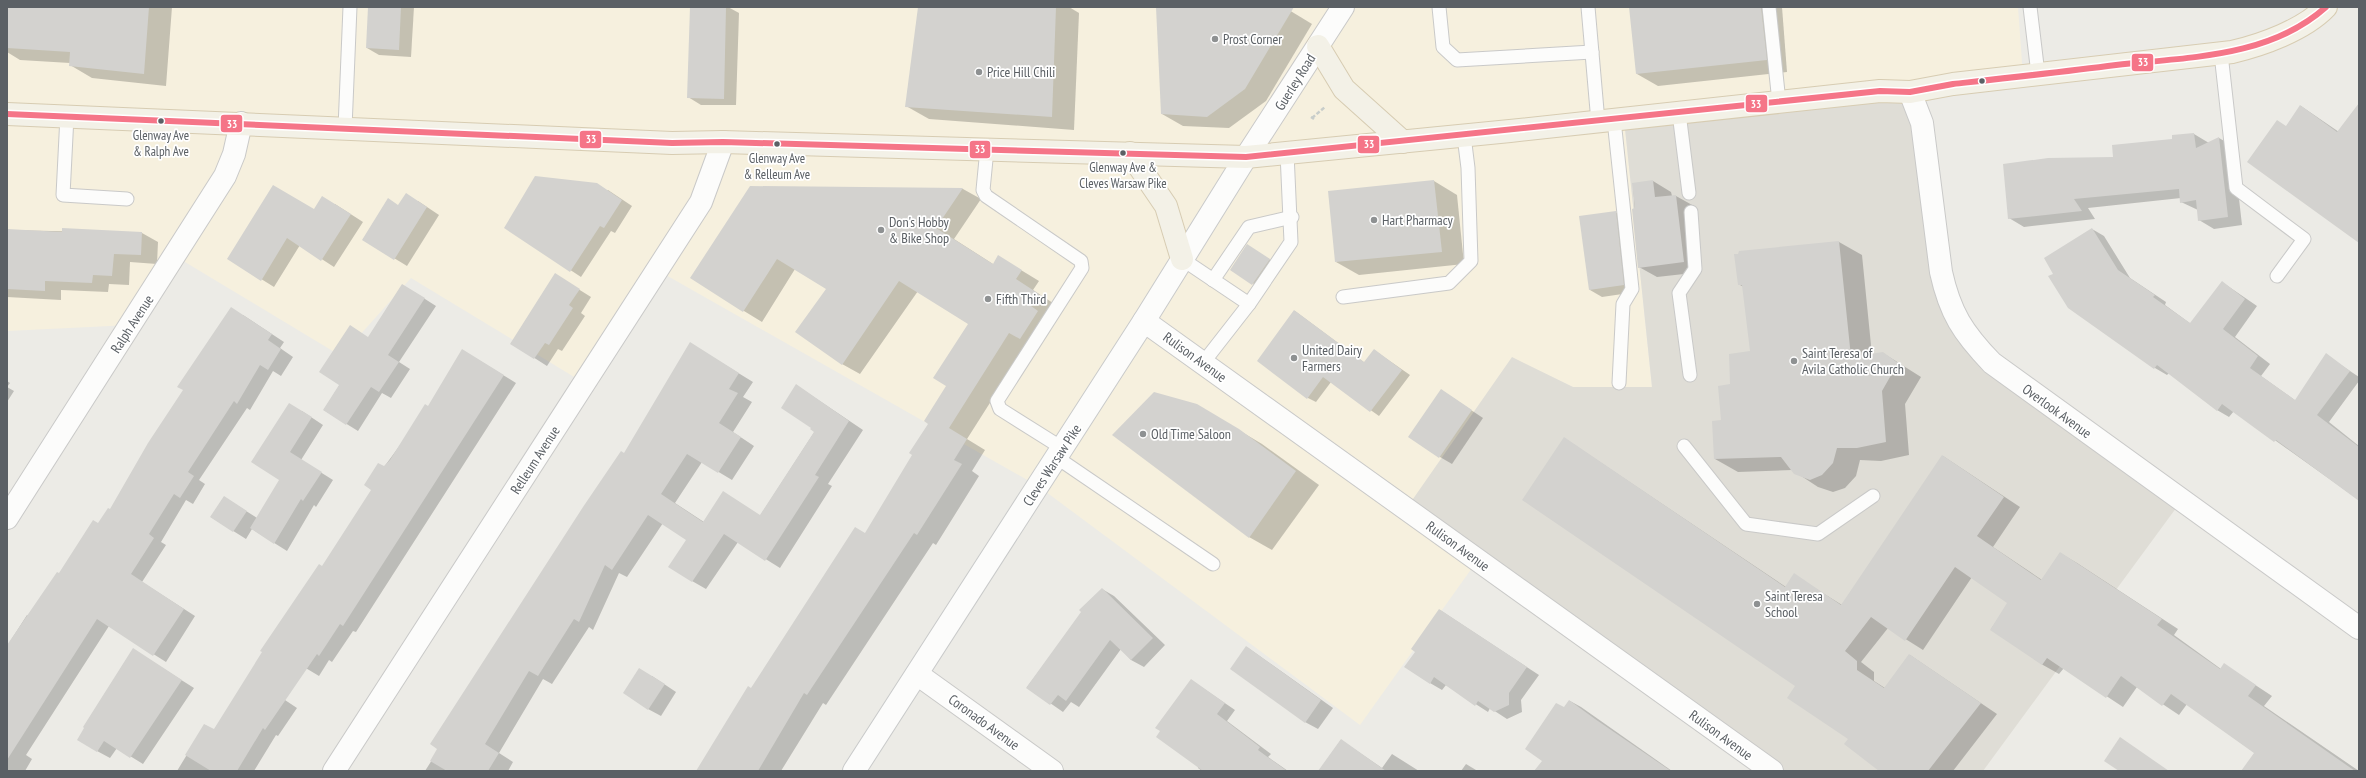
<svg xmlns="http://www.w3.org/2000/svg" width="2366" height="778" viewBox="0 0 2366 778" font-family="'PT Sans Narrow',sans-serif">
<style>
.commercial{fill:#f6f0de}
.education{fill:#dfddd6}
.shadow{fill:#0003}
.building{fill:#d3d2cf}
.lines{fill:none;stroke-linecap:round;stroke-linejoin:round}
.lane-casing{stroke:#c9c9c8;stroke-width:15}
.street-casing{stroke:#c9c9c8;stroke-width:24}
.secondary-casing{stroke:#c9caca;stroke-width:24}
.primary-casing{stroke:#d7ccb2;stroke-width:24}
.path{stroke:#c8cdca;stroke-width:2.5;stroke-dasharray:4 2;stroke-linecap:butt}
.lane{stroke:#fcfcfb;stroke-width:13}
.street{stroke:#fcfcfb;stroke-width:22}
.secondary{stroke:#fcfcfb;stroke-width:22}
.primary{stroke:#f3f1e7;stroke-width:22}
.bus-1-casing{stroke:#fff;stroke-width:9}
.bus-1{stroke:#f57588;stroke-width:6}
.poi-dot{fill:#8e9192;stroke:#fff;stroke-width:1.5}
.bus-dot{fill:#5b6065;stroke:#fff;stroke-width:1.5}
.labels{text-anchor:middle;dominant-baseline:central;stroke-width:3.5;stroke-linejoin:round;paint-order:stroke}
.bus-label{font-size:13px;fill:#5b6065;stroke:#fff}
.poi-label{font-size:14px;fill:#5b6065;stroke:#fff;text-anchor:start}
.street-label{font-size:14px;fill:#5b6065;stroke:#fff}
.line-badge{stroke:#fff;stroke-width:1.5}
.badge-label{font-size:11px;text-anchor:middle;font-weight:bold;fill:#fff}
</style>
<rect width="100%" height="100%" fill="#ecebe6"/>
<path class="commercial" d="M 7,7 L 2018,7 L 2023,76 L 1624,119 L 1652,387 L 1573,387 L 1512,358 L 1477,561 L 1360,725 L 1038,486 L 657,270 L 584,383 L 411,278 L 341,356 L 175,256 L 131,325 L 7,331 Z"/>
<path class="education" d="M 1910,92 L 1941,272 L 1970,340 L 2182,500 L 1983,771 L 1772,771 L 1406,509 L 1512,357 L 1573,387 L 1652,387 L 1624,119 Z"/>
<g class="shadow">
<path d="M 7,7 L 172,7 L 166,86 L 92,78 L 70,65 L 70,63 L 20,60 L 7,52 Z"/>
<path d="M 369,7 L 414,7 L 411,57 L 379,55 L 367,48 Z"/>
<path d="M 691,7 L 728,7 L 739,13 L 736,105 L 701,105 L 688,97 Z"/>
<path d="M 919,7 L 1069,7 L 1079,13 L 1074,130 L 929,119 L 906,106 Z"/>
<path d="M 1157,7 L 1284,7 L 1312,24 L 1266,101 L 1229,128 L 1183,126 L 1162,114 Z"/>
<path d="M 1630,7 L 1782,7 L 1787,72 L 1658,86 L 1637,74 Z"/>
<path d="M 2359,104 L 2359,242 L 2286,127 L 2301,106 L 2339,132 Z"/>
<path d="M 2194,134 L 2209,143 L 2219,138 L 2233,146 L 2242,225 L 2214,229 L 2199,220 L 2198,210 L 2181,202 L 2181,198 L 2088,208 L 2095,219 L 2024,227 L 2009,218 L 2114,158 Z"/>
<path d="M 1434,181 L 1457,195 L 1464,264 L 1359,275 L 1336,262 Z"/>
<path d="M 1653,181 L 1671,192 L 1672,196 L 1676,196 L 1694,206 L 1702,272 L 1657,277 L 1639,267 L 1633,184 Z"/>
<path d="M 751,187 L 963,189 L 981,199 L 954,239 L 993,264 L 1016,267 L 1039,281 L 1033,290 L 1056,305 L 1048,318 L 1055,322 L 1038,349 L 1028,343 L 967,439 L 985,450 L 972,471 L 979,476 L 936,545 L 933,543 L 826,705 L 823,703 L 781,771 L 697,771 L 751,689 L 866,534 L 914,455 L 929,424 L 947,386 L 969,324 L 918,291 L 860,374 L 842,364 L 827,288 L 795,269 L 762,322 L 744,311 L 692,278 Z"/>
<path d="M 608,190 L 632,206 L 615,233 L 611,231 L 581,277 L 505,227 Z"/>
<path d="M 418,201 L 439,215 L 407,266 L 363,239 L 398,206 Z"/>
<path d="M 335,204 L 363,222 L 334,267 L 300,245 L 274,287 L 229,259 L 315,210 Z"/>
<path d="M 1615,212 L 1628,219 L 1636,292 L 1602,297 L 1590,290 Z"/>
<path d="M 2092,229 L 2104,236 L 2130,278 L 2166,302 L 2165,305 L 2191,324 L 2222,282 L 2257,306 L 2235,337 L 2270,364 L 2261,376 L 2296,401 L 2326,355 L 2359,377 L 2359,381 L 2329,422 L 2359,446 L 2359,500 L 2234,411 L 2229,417 L 2217,410 L 2169,373 L 2167,375 L 2155,368 L 2068,307 L 2054,274 Z"/>
<path d="M 7,230 L 142,233 L 158,242 L 157,264 L 130,262 L 129,285 L 109,284 L 108,292 L 61,290 L 61,300 L 7,297 Z"/>
<path d="M 1839,242 L 1862,255 L 1872,355 L 1883,353 L 1921,377 L 1905,404 L 1909,455 L 1881,461 L 1860,460 L 1856,476 L 1845,488 L 1833,492 L 1818,487 L 1792,470 L 1738,472 L 1715,459 L 1731,384 L 1751,351 L 1744,287 L 1738,284 Z"/>
<path d="M 1253,249 L 1275,263 L 1259,287 L 1231,270 Z"/>
<path d="M 567,282 L 591,297 L 581,313 L 585,316 L 562,351 L 558,349 L 547,366 L 511,343 Z"/>
<path d="M 414,292 L 436,306 L 399,362 L 410,369 L 391,398 L 382,393 L 358,431 L 324,410 L 369,338 Z"/>
<path d="M 1295,311 L 1365,363 L 1374,350 L 1410,375 L 1379,416 L 1331,382 L 1316,402 L 1308,398 Z"/>
<path d="M 243,315 L 284,342 L 280,348 L 293,357 L 281,376 L 273,371 L 250,410 L 247,408 L 199,480 L 205,484 L 193,504 L 186,500 L 161,542 L 166,545 L 142,582 L 195,616 L 166,662 L 109,626 L 26,755 L 32,759 L 25,771 L 7,771 L 7,656 L 11,640 L 27,615 L 29,616 L 110,510 Z"/>
<path d="M 704,352 L 753,382 L 743,397 L 752,402 L 733,432 L 754,446 L 732,480 L 702,462 L 675,503 L 704,522 L 760,516 L 815,431 L 796,385 L 863,430 L 828,484 L 832,486 L 780,568 L 738,542 L 706,589 L 692,581 L 687,539 L 663,523 L 627,577 L 619,573 L 593,630 L 589,627 L 552,684 L 543,679 L 499,753 L 513,762 L 508,771 L 425,771 L 625,454 Z"/>
<path d="M 475,358 L 516,383 L 356,632 L 353,631 L 332,662 L 329,660 L 319,676 L 299,664 L 279,696 L 297,708 L 278,736 L 276,735 L 254,771 L 177,771 L 205,725 L 214,730 L 323,567 L 373,489 L 384,467 L 428,407 Z"/>
<path d="M 7,381 L 10,383 L 7,387 L 14,391 L 7,402 Z"/>
<path d="M 1441,390 L 1483,418 L 1452,464 L 1440,457 Z"/>
<path d="M 302,411 L 323,425 L 301,460 L 333,480 L 316,507 L 314,505 L 287,551 L 252,529 L 246,539 L 211,517 L 224,497 L 257,518 L 281,480 Z"/>
<path d="M 1220,419 L 1262,444 L 1319,485 L 1272,550 L 1249,537 Z"/>
<path d="M 1564,438 L 1786,587 L 1794,575 L 1842,605 L 1943,456 L 2020,507 L 1993,547 L 2042,580 L 2060,553 L 2077,563 L 2178,629 L 2174,635 L 2221,669 L 2225,665 L 2272,696 L 2264,706 L 2359,771 L 2243,771 L 2255,753 L 2187,704 L 2179,715 L 2137,687 L 2123,707 L 2064,668 L 2059,674 L 2043,665 L 1991,629 L 2009,603 L 1972,577 L 1923,650 L 1888,628 L 1861,662 L 1874,672 L 1874,681 L 1885,688 L 1910,655 L 1997,714 L 1953,771 L 1880,771 L 1797,686 Z"/>
<path d="M 1102,589 L 1114,596 L 1165,645 L 1144,667 L 1131,660 L 1121,649 L 1079,707 L 1071,702 L 1063,712 L 1027,687 Z"/>
<path d="M 1440,610 L 1539,675 L 1521,700 L 1522,712 L 1507,719 L 1490,708 L 1488,712 L 1446,685 L 1442,690 L 1430,683 L 1416,651 Z"/>
<path d="M 1247,647 L 1333,708 L 1318,729 L 1305,722 Z"/>
<path d="M 145,657 L 194,688 L 143,764 L 117,748 L 110,758 L 97,751 Z"/>
<path d="M 652,676 L 676,692 L 661,716 L 648,709 Z"/>
<path d="M 1191,680 L 1235,710 L 1227,721 L 1271,754 L 1268,757 L 1288,771 L 1202,771 L 1198,768 Z"/>
<path d="M 1570,701 L 1581,707 L 1672,771 L 1553,771 L 1543,761 L 1564,708 Z"/>
<path d="M 1341,740 L 1382,768 L 1392,754 L 1419,771 L 1319,771 Z"/>
<path d="M 1466,764 L 1476,770 L 1477,771 L 1461,771 Z"/>
</g>
<g class="building">
<path d="M 7,7 L 149,7 L 144,74 L 69,66 L 70,52 L 7,48 Z"/>
<path d="M 368,7 L 401,7 L 399,50 L 366,48 Z"/>
<path d="M 690,7 L 726,7 L 724,99 L 687,98 Z"/>
<path d="M 918,7 L 1056,7 L 1052,117 L 905,107 Z"/>
<path d="M 1156,7 L 1294,7 L 1245,89 L 1207,117 L 1161,114 Z"/>
<path d="M 1629,7 L 1761,7 L 1767,60 L 1636,74 Z"/>
<path d="M 2359,103 L 2359,243 L 2247,162 L 2277,120 L 2286,126 L 2300,105 L 2337,132 Z"/>
<path d="M 2194,133 L 2196,148 L 2219,137 L 2228,217 L 2198,221 L 2196,200 L 2180,203 L 2179,189 L 2074,199 L 2082,211 L 2008,219 L 2003,164 L 2048,158 L 2113,157 L 2112,145 L 2172,139 L 2172,135 Z"/>
<path d="M 535,176 L 597,183 L 622,200 L 604,228 L 600,226 L 570,272 L 504,228 Z"/>
<path d="M 1434,180 L 1442,252 L 1335,262 L 1328,191 Z"/>
<path d="M 1653,180 L 1655,197 L 1676,195 L 1684,262 L 1638,268 L 1632,209 L 1635,208 L 1632,183 Z"/>
<path d="M 273,185 L 314,209 L 322,196 L 351,214 L 321,261 L 287,238 L 261,281 L 227,259 Z"/>
<path d="M 750,186 L 963,188 L 936,228 L 993,264 L 998,255 L 1022,270 L 1016,279 L 1039,294 L 1031,306 L 1038,311 L 1020,339 L 1009,333 L 949,428 L 967,439 L 954,460 L 962,464 L 917,535 L 914,533 L 807,695 L 804,693 L 758,771 L 696,771 L 748,686 L 751,688 L 855,527 L 865,533 L 912,455 L 909,453 L 928,424 L 924,421 L 946,386 L 933,378 L 968,324 L 899,281 L 842,365 L 795,332 L 826,289 L 777,259 L 743,312 L 690,278 Z"/>
<path d="M 406,193 L 427,207 L 394,260 L 362,240 L 388,198 L 398,205 Z"/>
<path d="M 1616,211 L 1624,285 L 1589,290 L 1579,216 Z"/>
<path d="M 62,228 L 142,232 L 141,255 L 114,254 L 112,276 L 93,275 L 92,283 L 45,281 L 45,291 L 7,289 L 7,229 L 62,232 Z"/>
<path d="M 2092,228 L 2118,270 L 2155,295 L 2153,297 L 2190,323 L 2222,281 L 2245,299 L 2223,329 L 2258,356 L 2250,368 L 2295,400 L 2326,353 L 2350,371 L 2317,415 L 2359,447 L 2359,501 L 2276,440 L 2274,442 L 2222,404 L 2217,411 L 2157,365 L 2154,369 L 2068,308 L 2048,276 L 2053,274 L 2044,258 Z"/>
<path d="M 1839,241 L 1851,357 L 1883,352 L 1898,363 L 1882,391 L 1886,442 L 1857,448 L 1837,448 L 1833,463 L 1822,475 L 1810,480 L 1794,474 L 1781,457 L 1714,459 L 1712,421 L 1721,420 L 1718,386 L 1730,384 L 1729,354 L 1750,351 L 1742,285 L 1738,285 L 1734,254 L 1738,254 L 1739,251 Z"/>
<path d="M 1247,244 L 1270,259 L 1252,285 L 1230,270 Z"/>
<path d="M 555,273 L 580,289 L 569,305 L 573,308 L 549,345 L 545,343 L 534,359 L 510,344 Z"/>
<path d="M 402,284 L 425,298 L 388,355 L 399,362 L 379,392 L 371,387 L 346,425 L 323,410 L 339,385 L 319,372 L 350,325 L 368,337 Z"/>
<path d="M 231,307 L 272,334 L 268,340 L 281,349 L 268,370 L 260,365 L 237,404 L 234,401 L 188,472 L 194,476 L 180,498 L 174,494 L 149,534 L 154,538 L 131,574 L 184,609 L 153,656 L 97,619 L 7,760 L 7,645 L 57,572 L 59,573 L 93,520 L 98,523 L 108,508 L 110,509 L 148,443 L 183,390 L 177,387 Z"/>
<path d="M 1294,310 L 1364,362 L 1374,349 L 1402,370 L 1370,412 L 1323,377 L 1307,399 L 1257,361 Z"/>
<path d="M 690,342 L 739,373 L 729,389 L 738,393 L 719,423 L 741,437 L 718,473 L 687,454 L 661,494 L 703,522 L 723,491 L 760,515 L 814,432 L 810,429 L 811,428 L 781,408 L 796,384 L 849,421 L 815,475 L 819,477 L 765,561 L 724,534 L 692,582 L 668,567 L 686,540 L 648,515 L 612,570 L 605,565 L 579,622 L 574,619 L 538,676 L 529,671 L 485,744 L 499,753 L 488,771 L 447,771 L 430,761 L 437,749 L 430,744 L 583,507 L 621,451 L 624,453 Z"/>
<path d="M 462,349 L 504,375 L 343,626 L 340,624 L 319,656 L 317,654 L 265,730 L 263,728 L 237,771 L 211,771 L 185,755 L 204,724 L 214,729 L 262,652 L 260,651 L 319,564 L 322,566 L 371,490 L 364,485 L 378,463 L 384,466 L 390,460 L 425,404 L 428,406 Z"/>
<path d="M 1441,389 L 1472,410 L 1439,458 L 1408,437 Z"/>
<path d="M 1154,392 L 1197,404 L 1239,429 L 1296,471 L 1249,538 L 1112,435 Z"/>
<path d="M 289,403 L 312,417 L 290,452 L 322,472 L 303,501 L 301,499 L 274,544 L 250,528 L 279,480 L 251,462 Z"/>
<path d="M 1564,437 L 1785,587 L 1794,573 L 1841,605 L 1942,455 L 2004,497 L 1977,536 L 2041,580 L 2060,552 L 2162,619 L 2157,625 L 2220,669 L 2224,663 L 2256,685 L 2248,696 L 2355,771 L 2241,771 L 2254,753 L 2171,694 L 2162,706 L 2121,676 L 2106,698 L 2047,658 L 2042,665 L 1990,630 L 2007,603 L 1955,567 L 1905,641 L 1871,617 L 1845,651 L 1857,661 L 1857,670 L 1884,688 L 1909,654 L 1981,703 L 1928,771 L 1879,771 L 1844,744 L 1848,739 L 1787,698 L 1795,686 L 1522,500 Z"/>
<path d="M 224,496 L 247,511 L 233,532 L 210,517 Z"/>
<path d="M 1102,588 L 1153,638 L 1131,660 L 1110,640 L 1066,701 L 1058,695 L 1050,705 L 1026,688 L 1081,612 L 1079,610 Z"/>
<path d="M 1439,609 L 1527,667 L 1509,693 L 1509,705 L 1494,712 L 1478,701 L 1475,706 L 1434,677 L 1430,684 L 1404,667 L 1415,652 L 1411,649 Z"/>
<path d="M 1246,646 L 1321,700 L 1305,723 L 1230,669 Z"/>
<path d="M 133,648 L 182,680 L 130,758 L 104,741 L 97,752 L 77,740 L 84,728 L 83,727 Z"/>
<path d="M 639,668 L 665,684 L 648,710 L 623,693 Z"/>
<path d="M 1191,679 L 1225,703 L 1217,714 L 1260,747 L 1258,750 L 1287,771 L 1203,771 L 1156,737 L 1160,731 L 1155,728 Z"/>
<path d="M 1569,700 L 1595,719 L 1671,771 L 1534,771 L 1542,761 L 1525,749 L 1556,703 L 1564,707 Z"/>
<path d="M 2120,737 L 2169,771 L 2119,771 L 2104,761 Z"/>
<path d="M 1341,739 L 1386,771 L 1318,771 Z"/>
</g>
<g class="lines">
<g class="lane-casing">
<g id="lane">
<path d="M 1439,7 L 1443,47 L 1457,60 L 1592,52"/>
<path d="M 1588,7 L 1598,122"/>
<path d="M 1769,7 L 1779,102"/>
<path d="M 2030,7 L 2038,74"/>
<path d="M 2221,54 L 2236,188 L 2304,239 L 2277,276"/>
<path d="M 1679,113 L 1689,193"/>
<path d="M 67,116 L 63,195 L 127,199"/>
<path d="M 1614,120 L 1632,289 L 1623,304 L 1619,383"/>
<path d="M 345,128 L 350,7"/>
<path d="M 987,149 L 983,190 L 986,196 L 1081,261 L 1082,268 L 997,401 L 1000,409 L 1062,448"/>
<path d="M 1182,259 L 1249,304"/>
<path d="M 1213,280 L 1249,227 L 1292,217"/>
<path d="M 1343,297 L 1449,283 L 1471,261 L 1468,168 L 1464,136"/>
<path d="M 1203,363 L 1249,304 L 1291,242 L 1287,153"/>
<path d="M 1690,375 L 1679,293 L 1695,269 L 1691,212"/>
<path d="M 1684,446 L 1746,524 L 1818,534 L 1873,496"/>
<path d="M 1056,457 L 1213,564"/>
</g>
</g>
<g class="street-casing">
<g id="street">
<path d="M 1910,92 L 1922,123 L 1941,272 C 1950,313 1963,333 1992,363 L 2359,628"/>
<path d="M 1246,157 L 1343,7"/>
<path d="M 1144,321 L 1772,771"/>
<path d="M 7,518 L 225,176 L 234,154 L 241,123"/>
<path d="M 917,674 L 1052,771"/>
<path d="M 334,771 L 701,202 L 723,142"/>
</g>
</g>
<g class="secondary-casing">
<path id="secondary" d="M 854,771 L 1144,321 L 1246,157"/>
</g>
<g class="primary-casing">
<g id="primary">
<path d="M 1318,46 L 1344,89 L 1403,142"/>
<path d="M 7,114 L 672,143 L 723,142 L 1246,157 L 1510,131 L 1880,91 L 1910,92 L 1953,84 L 2232,52 C 2262,45 2304,30 2326,7"/>
<path d="M 1130,153 L 1166,206 L 1182,259"/>
</g>
</g>
<g class="path">
<path d="M 1311,117 L 1314,119"/>
<path d="M 1312,118 L 1325,107"/>
</g>
<use href="#lane" class="lane"/>
<use href="#street" class="street"/>
<use href="#secondary" class="secondary"/>
<use href="#primary" class="primary"/>
<g class="bus-1-casing">
<path id="bus-1" d="M 7,114 L 672,143 L 723,142 L 1246,157 L 1880,91 L 1910,92 L 1953,84 C 2007,78 2062,72 2116,65 C 2188,57 2269,58 2326,7"/>
</g>
<use href="#bus-1" class="bus-1"/>
</g>
<g class="poi-dot">
<circle cx="1215" cy="39" r="4"/>
<circle cx="979" cy="72" r="4"/>
<circle cx="1374" cy="220" r="4"/>
<circle cx="881" cy="230" r="4"/>
<circle cx="988" cy="299" r="4"/>
<circle cx="1294" cy="358" r="4"/>
<circle cx="1794" cy="361" r="4"/>
<circle cx="1143" cy="434" r="4"/>
<circle cx="1757" cy="604" r="4"/>
</g>
<g class="bus-dot">
<circle cx="1982" cy="81" r="3.5"/>
<circle cx="161" cy="121" r="3.5"/>
<circle cx="777" cy="144" r="3.5"/>
<circle cx="1123" cy="153" r="3.5"/>
</g>
<g class="labels">
<g class="bus-label">
<text x="161" y="135">Glenway Ave<tspan x="161" dy="16">&amp; Ralph Ave</tspan></text>
<text x="777" y="158">Glenway Ave<tspan x="777" dy="16">&amp; Relleum Ave</tspan></text>
<text x="1123" y="167">Glenway Ave &amp;<tspan x="1123" dy="16">Cleves Warsaw Pike</tspan></text>
</g>
<g class="poi-label">
<text x="1223" y="39">Prost Corner</text>
<text x="987" y="72">Price Hill Chili</text>
<text x="1382" y="220">Hart Pharmacy</text>
<text x="889" y="222">Don's Hobby<tspan x="889" dy="16">&amp; Bike Shop</tspan></text>
<text x="996" y="299">Fifth Third</text>
<text x="1302" y="350">United Dairy<tspan x="1302" dy="16">Farmers</tspan></text>
<text x="1802" y="353">Saint Teresa of<tspan x="1802" dy="16">Avila Catholic Church</tspan></text>
<text x="1151" y="434">Old Time Saloon</text>
<text x="1765" y="596">Saint Teresa<tspan x="1765" dy="16">School</tspan></text>
</g>
<g class="street-label">
<text transform="translate(1295 82) rotate(-58)">Guerley Road</text>
<text transform="translate(132 324) rotate(-57)">Ralph Avenue</text>
<text transform="translate(1195 357) rotate(36)">Rulison Avenue</text>
<text transform="translate(2057 411) rotate(36)">Overlook Avenue</text>
<text transform="translate(535 460) rotate(-57)">Relleum Avenue</text>
<text transform="translate(1052 465) rotate(-57)">Cleves Warsaw Pike</text>
<text transform="translate(1458 546) rotate(36)">Rulison Avenue</text>
<text transform="translate(984 722) rotate(36)">Coronado Avenue</text>
<text transform="translate(1721 735) rotate(36)">Rulison Avenue</text>
</g>
</g>
<g class="line-badge">
<rect x="2131" y="53" width="23" height="19" rx="4" fill="#f57588"/>
<rect x="1745" y="94" width="23" height="19" rx="4" fill="#f57588"/>
<rect x="220" y="114" width="23" height="19" rx="4" fill="#f57588"/>
<rect x="579" y="130" width="23" height="19" rx="4" fill="#f57588"/>
<rect x="1357" y="135" width="23" height="19" rx="4" fill="#f57588"/>
<rect x="969" y="140" width="22" height="19" rx="4" fill="#f57588"/>
</g>
<g class="badge-label">
<text x="2143" y="66">33</text>
<text x="1756" y="108">33</text>
<text x="232" y="128">33</text>
<text x="591" y="143">33</text>
<text x="1369" y="148">33</text>
<text x="980" y="153">33</text>
</g>
<rect width="2366" height="778" fill="none" stroke="#5b6065" stroke-width="16"/>
</svg>
